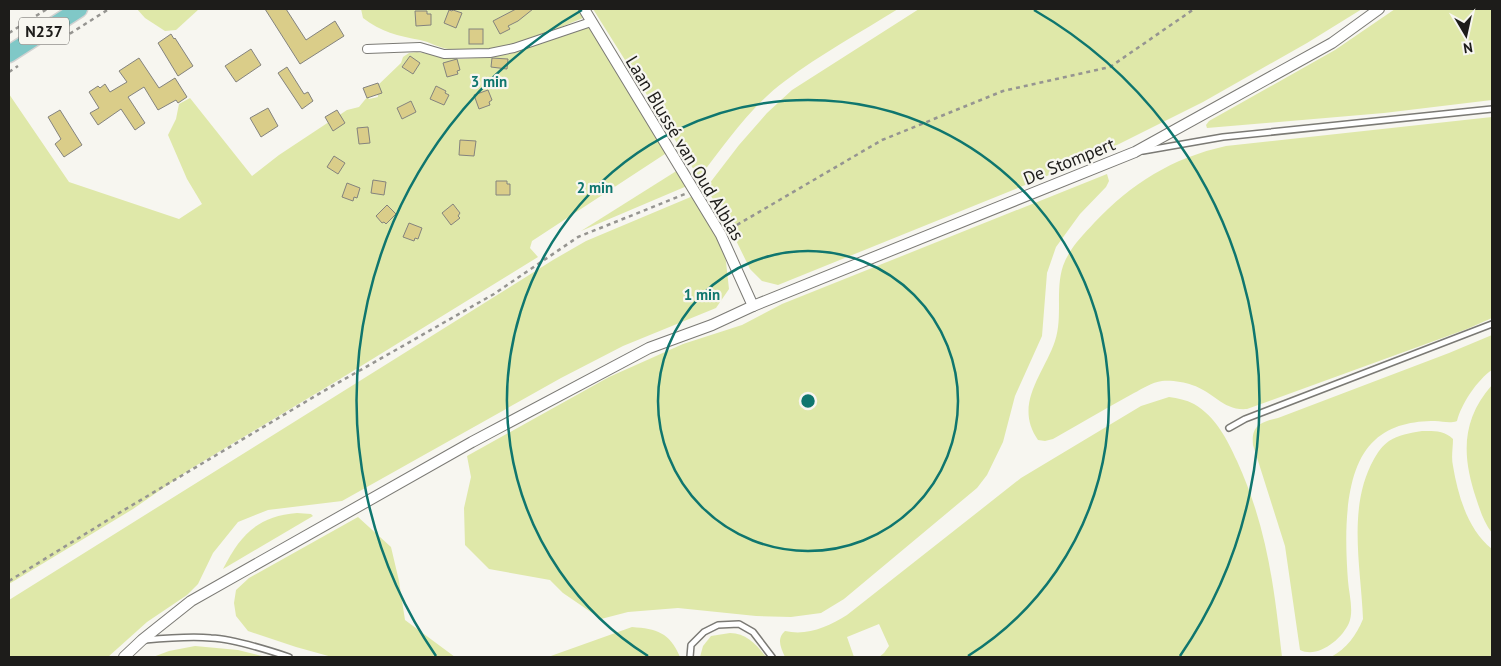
<svg xmlns="http://www.w3.org/2000/svg" width="1501" height="666" viewBox="0 0 1501 666" font-family="'PT Sans',sans-serif">
<style>
.green{fill:#dfe8a9}
.building{fill:#dacd89;stroke:#84837e}
.lines{fill:none;stroke-linecap:round;stroke-linejoin:round}
.service-casing{stroke:#7b7a75;stroke-width:8}
.pedestrian-casing{stroke:#7b7a75;stroke-width:10}
.minor-casing{stroke:#7b7a75;stroke-width:12}
.primary-casing{stroke:#d2d2d1;stroke-width:19}
.path{stroke:#969591;stroke-width:2.5;stroke-dasharray:4 4;stroke-linecap:butt}
.service{stroke:#fff;stroke-width:5}
.pedestrian{stroke:#fff;stroke-width:8}
.minor{stroke:#fff;stroke-width:10}
.primary{stroke:#80c8c7;stroke-width:16}
.ring{fill:none;stroke:#0f766e;stroke-width:2.5}
.labels{text-anchor:middle;dominant-baseline:central;stroke-width:4.5;stroke-linejoin:round;paint-order:stroke}
.shield{fill:#f7f6f0;stroke:#5e5d5a;stroke-width:1}
.shield-label{font-size:16px;font-weight:bold;fill:#1d1c1a}
.street-label{font-size:18px;fill:#1d1c1a;stroke:#f7f6f0}
.centre{fill:#0f766e;stroke:#f7f6f0;stroke-width:2.5}
.ring-label{font-size:15px;text-anchor:middle;font-weight:bold;fill:#0f766e;stroke:#f7f6f0;stroke-width:4.5;stroke-linejoin:round;paint-order:stroke}
</style>
<rect width="100%" height="100%" fill="#f7f6f0"/>
<g class="green">
<path d="M 137,9 L 199,9 L 176,30 L 165,31 L 145,18 Z"/>
<path d="M 361,9 L 577,9 L 583,18 C 541,35 497,56 449,49 C 439,48 430,42 420,40 C 398,36 381,32 363,18 Z"/>
<path d="M 593,9 L 898,9 C 861,32 821,54 785,81 C 752,105 724,145 699,178 Z"/>
<path d="M 919,9 L 1362,9 L 1307,43 L 1203,102 L 1119,144 L 1040,179 L 778,285 L 762,281 L 750,269 L 727,222 L 706,188 L 739,145 L 767,113 L 792,90 Z"/>
<path d="M 1395,9 L 1492,9 L 1492,100 L 1384,113 L 1207,128 L 1206,125 L 1209,121 L 1335,50 Z"/>
<path d="M 588,26 L 668,152 L 532,241 L 530,248 L 538,257 L 340,379 L 192,468 L 133,509 L 9,584 L 9,94 L 69,182 L 179,219 L 202,204 L 187,179 L 168,135 L 176,119 L 179,104 L 190,98 L 252,176 L 279,155 L 347,110 L 359,107 L 368,96 L 369,99 L 378,97 L 376,87 L 401,63 L 403,57 L 409,53 L 417,52 L 459,59 L 491,57 L 514,53 Z"/>
<path d="M 1492,117 L 1492,318 L 1467,329 L 1247,409 C 1223,411 1214,392 1192,385 C 1184,382 1171,380 1162,381 C 1152,382 1142,389 1134,393 C 1106,408 1080,424 1053,439 L 1045,441 L 1038,440 C 1013,404 1044,374 1055,341 C 1063,317 1055,290 1063,266 C 1069,249 1082,236 1094,223 C 1132,183 1172,158 1226,146 Z"/>
<path d="M 678,170 L 687,186 L 581,231 Z"/>
<path d="M 1107,174 L 1109,181 L 1106,187 L 1080,214 L 1056,247 L 1047,273 L 1042,336 L 1015,396 L 1003,442 L 987,475 L 977,488 L 844,599 L 821,613 L 791,617 L 756,616 L 678,608 L 628,612 L 601,619 L 563,593 L 550,580 L 489,569 L 465,545 L 464,508 L 471,477 L 467,456 L 609,377 L 683,344 L 742,325 L 782,304 Z"/>
<path d="M 693,196 L 706,216 L 725,253 L 729,289 L 716,308 L 623,346 L 561,378 L 342,501 L 268,510 L 238,522 L 213,553 L 198,584 L 187,595 L 147,622 L 108,657 L 9,657 L 9,600 L 553,260 L 586,241 Z"/>
<path d="M 1492,335 L 1492,370 C 1478,379 1461,404 1457,421 C 1449,424 1443,421 1435,421 C 1413,421 1391,425 1375,440 C 1342,469 1345,540 1348,581 C 1349,594 1354,611 1349,623 C 1342,639 1318,659 1300,650 L 1285,546 L 1253,445 C 1251,425 1261,422 1278,418 L 1449,353 Z"/>
<path d="M 1492,385 L 1492,533 C 1484,523 1480,510 1476,498 C 1462,456 1461,420 1492,385 Z"/>
<path d="M 1169,397 C 1178,398 1186,400 1194,404 C 1216,417 1227,439 1237,461 C 1267,527 1274,586 1282,657 L 879,657 L 884,653 L 889,646 L 879,624 L 847,637 L 854,657 L 785,657 C 781,648 776,639 785,631 C 807,636 828,627 847,615 L 1021,478 L 1141,406 Z"/>
<path d="M 1422,431 C 1433,431 1444,430 1453,439 C 1453,448 1451,457 1453,466 C 1458,496 1468,530 1492,549 L 1492,657 L 1331,657 C 1347,648 1356,636 1363,619 C 1361,567 1347,507 1374,459 C 1378,452 1382,446 1389,441 C 1398,435 1410,433 1422,431 Z"/>
<path d="M 297,513 L 311,514 L 313,516 L 223,569 C 240,535 258,516 297,513 Z"/>
<path d="M 358,517 L 391,547 L 399,581 L 405,620 L 455,657 L 332,657 L 296,647 L 248,631 L 236,616 L 234,603 L 236,590 L 249,578 Z"/>
<path d="M 632,627 C 657,629 669,632 680,657 L 548,657 Z"/>
<path d="M 730,633 C 746,633 757,645 766,657 L 700,657 L 703,646 L 711,636 Z"/>
<path d="M 195,646 L 238,650 L 266,657 L 153,657 L 169,651 Z"/>
</g>
<g class="building">
<path d="M 265,9 L 286,9 L 306,40 L 335,21 L 344,36 L 300,64 Z"/>
<path d="M 516,9 L 533,9 L 518,21 L 508,26 L 510,29 L 500,34 L 493,21 Z"/>
<path d="M 449,10 L 452,11 L 453,10 L 462,13 L 456,28 L 444,23 Z"/>
<path d="M 415,11 L 427,11 L 427,14 L 431,14 L 431,25 L 416,26 Z"/>
<rect x="469" y="29" width="14" height="15"/>
<path d="M 171,34 L 174,39 L 175,38 L 193,66 L 178,76 L 158,43 Z"/>
<path d="M 251,49 L 261,65 L 236,82 L 225,66 Z"/>
<path d="M 410,56 L 420,63 L 413,74 L 402,67 Z"/>
<path d="M 139,58 L 159,88 L 175,78 L 187,97 L 178,103 L 176,100 L 158,110 L 144,87 L 128,97 L 145,123 L 135,130 L 121,109 L 98,125 L 90,113 L 99,108 L 89,92 L 98,86 L 100,88 L 105,84 L 110,92 L 127,82 L 119,71 Z"/>
<path d="M 492,58 L 508,59 L 507,69 L 491,67 Z"/>
<path d="M 457,59 L 460,70 L 457,71 L 458,74 L 447,77 L 443,63 Z"/>
<path d="M 287,67 L 304,94 L 308,92 L 313,101 L 302,109 L 278,73 Z"/>
<path d="M 378,83 L 382,93 L 367,98 L 363,88 Z"/>
<path d="M 436,86 L 446,91 L 445,93 L 449,95 L 444,105 L 430,99 Z"/>
<path d="M 488,90 L 492,100 L 489,102 L 490,105 L 479,109 L 474,95 Z"/>
<path d="M 411,101 L 416,112 L 402,119 L 397,108 Z"/>
<path d="M 268,108 L 278,126 L 261,137 L 250,118 Z"/>
<path d="M 60,110 L 82,145 L 64,157 L 55,144 L 61,139 L 48,117 Z"/>
<path d="M 337,110 L 345,123 L 333,131 L 325,117 Z"/>
<path d="M 368,127 L 370,143 L 359,144 L 357,128 Z"/>
<path d="M 460,140 L 476,141 L 474,156 L 459,155 Z"/>
<path d="M 334,156 L 345,163 L 338,174 L 327,167 Z"/>
<path d="M 373,180 L 386,182 L 384,195 L 371,193 Z"/>
<path d="M 496,181 L 507,181 L 507,184 L 510,184 L 510,195 L 496,195 Z"/>
<path d="M 347,183 L 360,188 L 357,198 L 354,197 L 353,201 L 342,197 Z"/>
<path d="M 453,204 L 460,213 L 458,216 L 460,218 L 451,225 L 442,213 Z"/>
<path d="M 387,205 L 396,214 L 386,224 L 384,222 L 382,223 L 376,216 Z"/>
<path d="M 409,223 L 422,228 L 418,239 L 415,238 L 414,241 L 403,237 Z"/>
</g>
<g class="lines">
<g class="service-casing">
<g id="service">
<path d="M 1143,151 L 1223,137 L 1492,109"/>
<path d="M 1229,428 L 1245,419 L 1492,324"/>
<path d="M 145,640 C 167,638 189,636 211,638 C 233,639 268,650 289,657"/>
<path d="M 690,657 L 691,645 L 704,632 L 718,625 L 739,624 L 753,632 L 772,657"/>
</g>
</g>
<g class="pedestrian-casing">
<path id="pedestrian" d="M 367,49 L 420,47 L 444,54 L 490,53 L 514,48 L 591,22"/>
</g>
<g class="minor-casing">
<g id="minor">
<path d="M 584,9 L 721,235 L 753,306"/>
<path d="M 124,657 L 142,640 L 191,601 L 472,442 L 649,348 L 712,325 L 753,306 L 1135,152 L 1332,43 L 1379,9"/>
</g>
</g>
<g class="primary-casing">
<path id="primary" d="M 9,54 L 79,9"/>
</g>
<g class="path">
<path d="M 9,33 L 47,9"/>
<path d="M 63,38 L 109,9"/>
<path d="M 9,72 L 18,66"/>
<path d="M 730,229 L 882,140 L 1003,91 L 1110,67 L 1194,9"/>
<path d="M 9,581 L 124,510 L 322,392 L 494,294 L 578,237 L 685,194"/>
</g>
<use href="#service" class="service"/>
<use href="#pedestrian" class="pedestrian"/>
<use href="#minor" class="minor"/>
<use href="#primary" class="primary"/>
</g>
<g class="ring">
<circle cx="808" cy="401" r="150"/>
<path d="M648 656A301 301 0 1 1 968 656"/>
<path d="M436 656A451 451 0 0 1 582 10M1034 10A451 451 0 0 1 1180 656"/>
</g>
<g class="labels">
<rect class="shield" x="19" y="17.5" width="50" height="27" rx="4"/>
<g class="shield-label">
<text x="44" y="31">N237</text>
</g>
<g class="street-label">
<text transform="translate(685 148) rotate(59)">Laan Blussé van Oud Alblas</text>
<text transform="translate(1069 161) rotate(-22)">De Stompert</text>
</g>
</g>
<circle cx="808" cy="401" r="8" class="centre"/>
<g class="ring-label">
<text x="489" y="87">3 min</text>
<text x="595" y="193">2 min</text>
<text x="702" y="300">1 min</text>
</g>
<rect width="1501" height="666" fill="none" stroke="#1d1c1a" stroke-width="20"/>
<g transform="translate(1466 35) rotate(171)" stroke="#f7f6f0" stroke-width="4" paint-order="stroke">
<path d="M0-4L9 19L0 12L-9 19Z" fill="#1d1c1a"/>
<text y="-8" font-size="14" font-weight="bold" text-anchor="middle" fill="#1d1c1a">N</text>
</g>
</svg>
